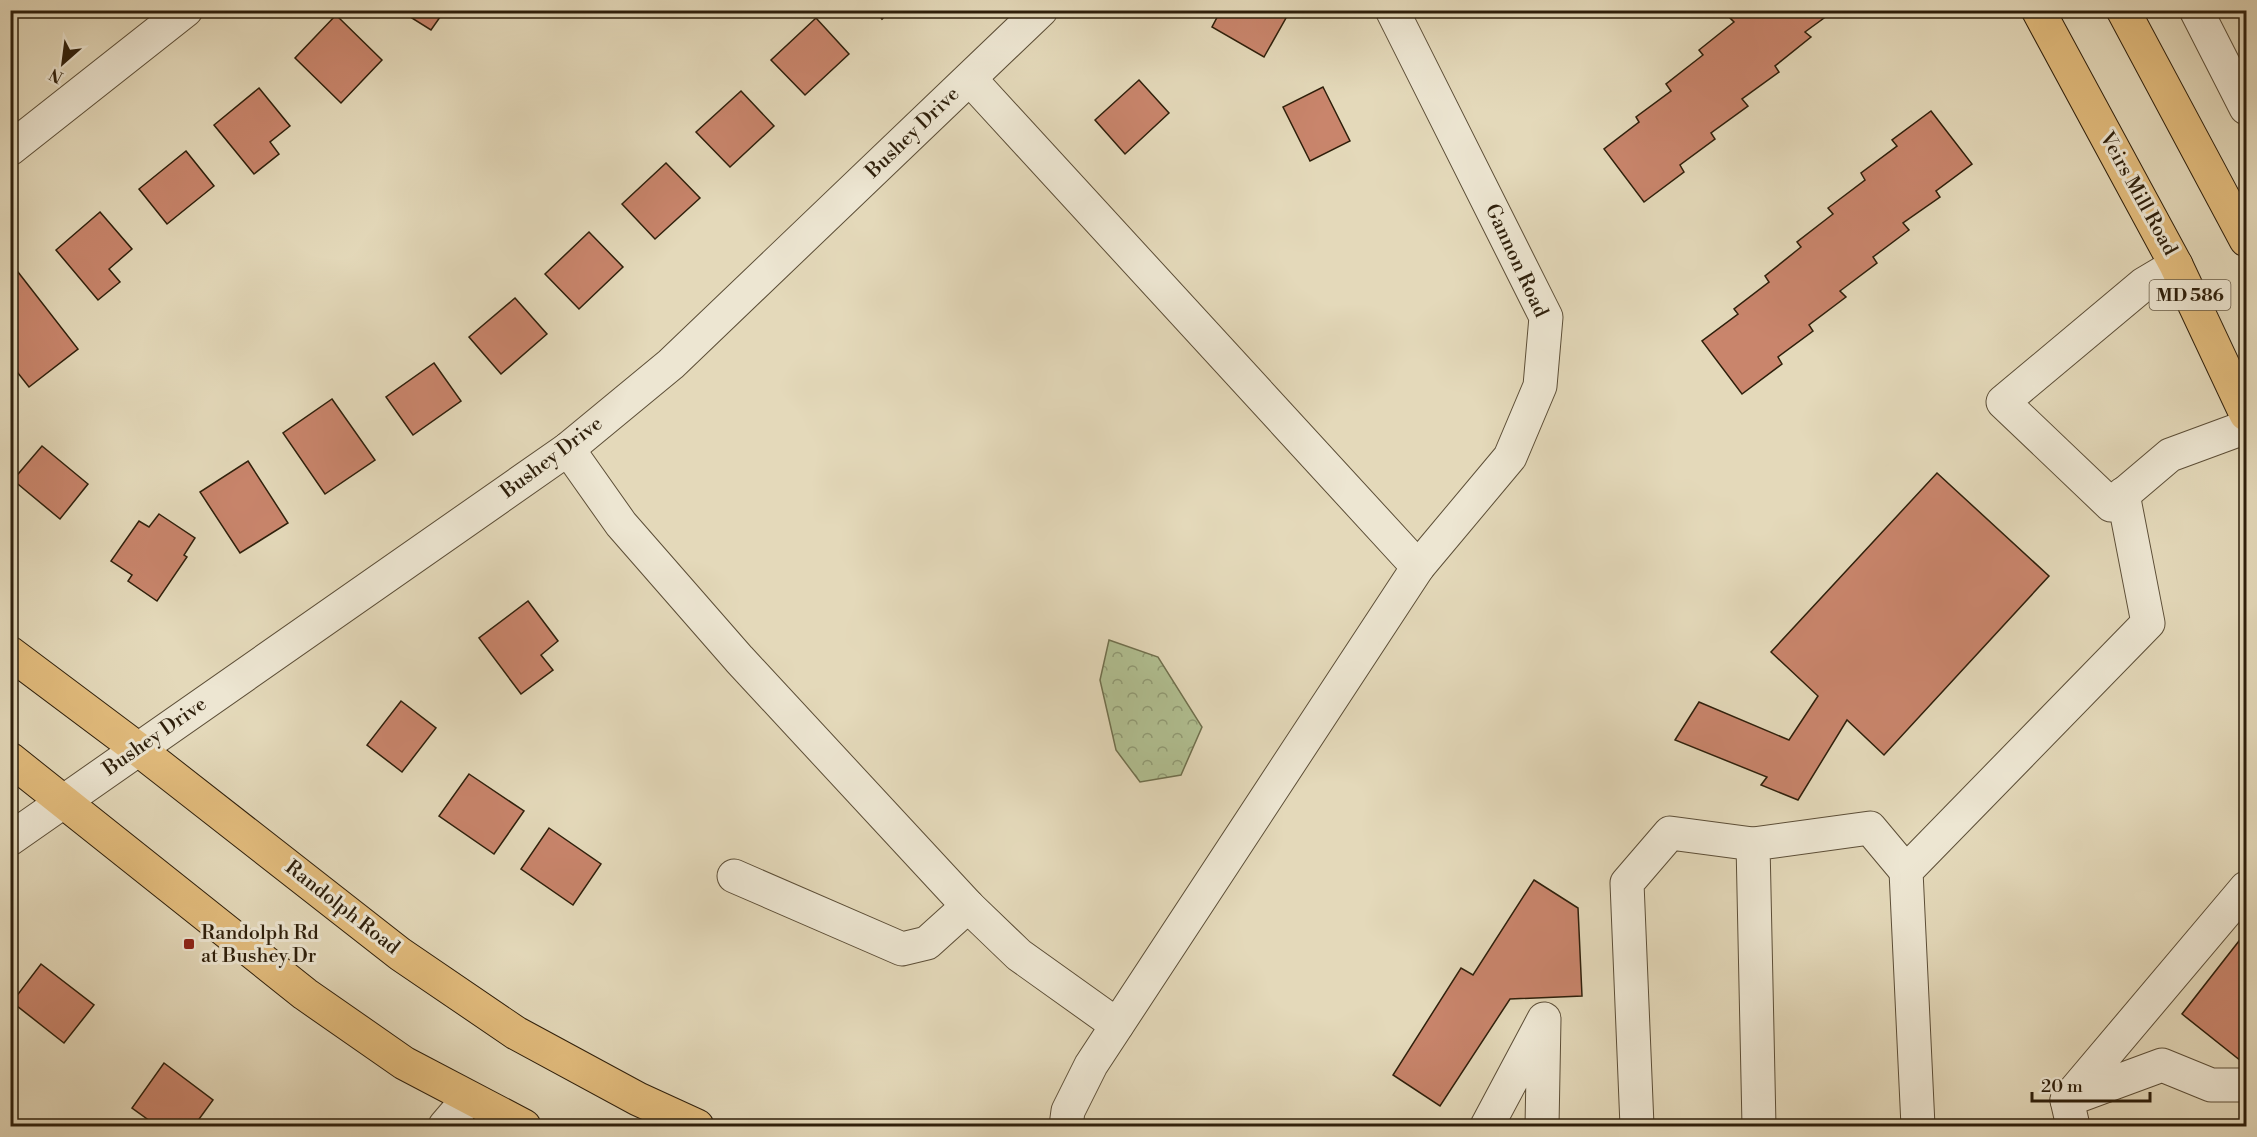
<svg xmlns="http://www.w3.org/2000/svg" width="2257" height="1137" viewBox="0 0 2257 1137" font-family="'Libre Bodoni',serif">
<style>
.park{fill:url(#park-crowns);stroke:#70704e;stroke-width:1.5}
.building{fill:#c9856c;stroke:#2e1f0b;stroke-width:1.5}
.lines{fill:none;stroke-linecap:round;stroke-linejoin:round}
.minor-casing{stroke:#5c4e37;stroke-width:35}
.major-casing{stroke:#2e1f0b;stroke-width:35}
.minor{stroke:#ede6d2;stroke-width:33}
.major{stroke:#e2bc7d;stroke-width:33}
.poi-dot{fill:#8f2418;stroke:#ede6d2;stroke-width:2}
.labels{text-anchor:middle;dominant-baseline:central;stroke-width:6;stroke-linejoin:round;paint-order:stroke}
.shield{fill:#ede6d2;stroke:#675b47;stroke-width:1.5}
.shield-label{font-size:18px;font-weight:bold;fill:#2e1f0b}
.street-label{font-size:20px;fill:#2e1f0b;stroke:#ede6d2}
.poi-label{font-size:20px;fill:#2e1f0b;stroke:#ede6d2;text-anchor:start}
</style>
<defs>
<pattern id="park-crowns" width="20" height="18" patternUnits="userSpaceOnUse" patternTransform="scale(1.5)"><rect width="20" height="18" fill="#b1c092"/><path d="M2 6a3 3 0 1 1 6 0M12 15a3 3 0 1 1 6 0" fill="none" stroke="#909b75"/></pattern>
</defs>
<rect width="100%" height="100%" fill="#e4d9ba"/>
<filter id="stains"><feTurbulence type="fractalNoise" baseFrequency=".00333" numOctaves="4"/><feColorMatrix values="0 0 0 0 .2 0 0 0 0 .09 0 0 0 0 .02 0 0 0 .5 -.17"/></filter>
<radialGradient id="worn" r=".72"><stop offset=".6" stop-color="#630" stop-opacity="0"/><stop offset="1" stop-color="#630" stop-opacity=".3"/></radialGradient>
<path class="park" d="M 1109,640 L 1158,657 L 1202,727 L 1181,775 L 1140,782 L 1116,750 L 1100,680 Z"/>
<g class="building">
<path d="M 399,10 L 445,10 L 431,30 Z"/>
<path d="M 875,10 L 891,10 L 882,19 Z"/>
<path d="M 1221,10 L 1273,10 L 1286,18 L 1264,57 L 1212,27 Z"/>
<path d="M 1738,10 L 1835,10 L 1805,32 L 1811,37 L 1775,66 L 1779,72 L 1742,99 L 1748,106 L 1711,133 L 1715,139 L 1680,165 L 1684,172 L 1644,202 L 1604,149 L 1639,122 L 1636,117 L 1671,91 L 1666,84 L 1703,55 L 1699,50 L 1734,22 L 1729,17 Z"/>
<path d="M 336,15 L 382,60 L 341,103 L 295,58 Z"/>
<path d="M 816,18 L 849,54 L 805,95 L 771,60 Z"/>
<path d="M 1139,80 L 1169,113 L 1125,154 L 1095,120 Z"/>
<path d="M 1323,87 L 1350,141 L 1310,161 L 1283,107 Z"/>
<path d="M 259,88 L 290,126 L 270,142 L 279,154 L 254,174 L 214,125 Z"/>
<path d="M 741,91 L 774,126 L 730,167 L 696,132 Z"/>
<path d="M 1931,111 L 1972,164 L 1936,191 L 1940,197 L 1903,223 L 1909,230 L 1873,257 L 1877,263 L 1840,291 L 1846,297 L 1809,325 L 1813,331 L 1778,357 L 1782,364 L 1742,394 L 1702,341 L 1738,314 L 1734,309 L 1769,282 L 1765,276 L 1801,247 L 1797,242 L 1833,214 L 1828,208 L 1865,180 L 1861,173 L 1897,146 L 1892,140 Z"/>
<path d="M 186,151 L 214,186 L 167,224 L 139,189 Z"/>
<path d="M 666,163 L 700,198 L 655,239 L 622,204 Z"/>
<path d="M 100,212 L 132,249 L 109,269 L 120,282 L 98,300 L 56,250 Z"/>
<path d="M 589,232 L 623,267 L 579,309 L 545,274 Z"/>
<path d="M 18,272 L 78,349 L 29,387 L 10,363 L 10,278 Z"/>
<path d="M 515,298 L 547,334 L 501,374 L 469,337 Z"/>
<path d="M 434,363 L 461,401 L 413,435 L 386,397 Z"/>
<path d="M 332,399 L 375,460 L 325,494 L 283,433 Z"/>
<path d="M 42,446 L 88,484 L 60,519 L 13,480 Z"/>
<path d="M 248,461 L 288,523 L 240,553 L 200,492 Z"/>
<path d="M 1937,473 L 2049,576 L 1884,755 L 1847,720 L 1798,800 L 1761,785 L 1767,777 L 1675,740 L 1699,702 L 1789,740 L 1818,696 L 1771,652 Z"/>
<path d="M 159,514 L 195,538 L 184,555 L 187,557 L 157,601 L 128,581 L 132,575 L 111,561 L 139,521 L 149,527 Z"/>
<path d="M 528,601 L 558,641 L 541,655 L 553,670 L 521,694 L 479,638 Z"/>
<path d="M 401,701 L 436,728 L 402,772 L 367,745 Z"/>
<path d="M 469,774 L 524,811 L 494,854 L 439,816 Z"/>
<path d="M 549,828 L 601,864 L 573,905 L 521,869 Z"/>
<path d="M 1534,880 L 1578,908 L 1582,996 L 1510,999 L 1440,1106 L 1393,1075 L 1461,968 L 1473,975 Z"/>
<path d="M 2246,932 L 2246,1065 L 2182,1014 Z"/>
<path d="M 41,964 L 94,1005 L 64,1043 L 12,1002 Z"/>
<path d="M 164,1063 L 213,1100 L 194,1126 L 157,1126 L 132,1108 Z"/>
</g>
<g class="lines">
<g class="minor-casing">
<g id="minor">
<path d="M 2196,10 L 2246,108"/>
<path d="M 970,79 L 1418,567"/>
<path d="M 10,149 L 186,10"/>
<path d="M 2176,265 L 2144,284 L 2003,402 L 2111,505 L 2170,455 L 2246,427"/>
<path d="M 568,449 L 621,524 L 739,659 L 968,906 L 1019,955 L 1117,1025"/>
<path d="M 10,839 L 568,449 L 671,364 L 1041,10"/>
<path d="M 734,876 L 902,949 L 927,943 L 968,906"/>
<path d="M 2246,888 L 2067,1100 L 2162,1065 L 2211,1085 L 2246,1085"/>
<path d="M 2067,1100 L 2073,1126"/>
<path d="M 445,1126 L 469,1098"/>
<path d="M 1066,1126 L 1068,1111 L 1091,1065 L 1418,567 L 1510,457 L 1540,386 L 1546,317 L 1392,10"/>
<path d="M 1487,1126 L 1544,1019 L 1542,1126"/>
<path d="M 1637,1126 L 1627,883 L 1670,833 L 1753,844"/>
<path d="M 1759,1126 L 1753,844 L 1870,828 L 1906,871"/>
<path d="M 1918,1126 L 1906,871 L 2148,623 L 2123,494"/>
</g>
</g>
<g class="major-casing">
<g id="major">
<path d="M 2038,10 L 2176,265 L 2246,414"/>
<path d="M 2123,10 L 2246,240"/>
<path d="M 10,653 L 138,749 L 400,954 L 516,1033 L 638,1099 L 697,1126"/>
<path d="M 10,759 L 305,994 L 404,1063 L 524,1126"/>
</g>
</g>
<use href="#minor" class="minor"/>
<use href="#major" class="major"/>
</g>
<rect class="poi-dot" x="183" y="938" width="12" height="12" rx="3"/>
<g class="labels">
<rect class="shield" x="2149.5" y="280" width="81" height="30" rx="4.5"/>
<g class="shield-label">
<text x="2190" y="295">MD 586</text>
</g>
<g class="street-label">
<text transform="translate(913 133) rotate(-44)">Bushey Drive</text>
<text transform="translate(2138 194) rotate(61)">Veirs Mill Road</text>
<text transform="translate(1516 261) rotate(65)">Gannon Road</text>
<text transform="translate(552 458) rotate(-37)">Bushey Drive</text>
<text transform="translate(155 737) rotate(-35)">Bushey Drive</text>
<text transform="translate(342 908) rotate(38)">Randolph Road</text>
</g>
<g class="poi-label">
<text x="201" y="933">Randolph Rd<tspan x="201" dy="23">at Bushey Dr</tspan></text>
</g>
</g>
<rect width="2257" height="1137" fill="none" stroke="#e4d9ba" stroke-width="36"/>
<rect x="12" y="12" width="2233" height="1113" fill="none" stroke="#2e1f0b" stroke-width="3"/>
<rect x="18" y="18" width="2221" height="1101" fill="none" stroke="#2e1f0b" stroke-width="1.5"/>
<g transform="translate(63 63) rotate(208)" stroke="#ede6d2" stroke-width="4.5" paint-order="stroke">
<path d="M0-4.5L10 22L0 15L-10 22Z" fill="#2e1f0b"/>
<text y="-9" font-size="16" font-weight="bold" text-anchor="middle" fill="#2e1f0b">N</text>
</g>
<path d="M2032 1092v9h118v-9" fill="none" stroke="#2e1f0b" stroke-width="3"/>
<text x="2041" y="1092" font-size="18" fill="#2e1f0b" stroke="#ede6d2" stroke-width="4.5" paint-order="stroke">20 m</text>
<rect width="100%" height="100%" filter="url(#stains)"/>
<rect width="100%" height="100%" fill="url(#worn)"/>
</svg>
